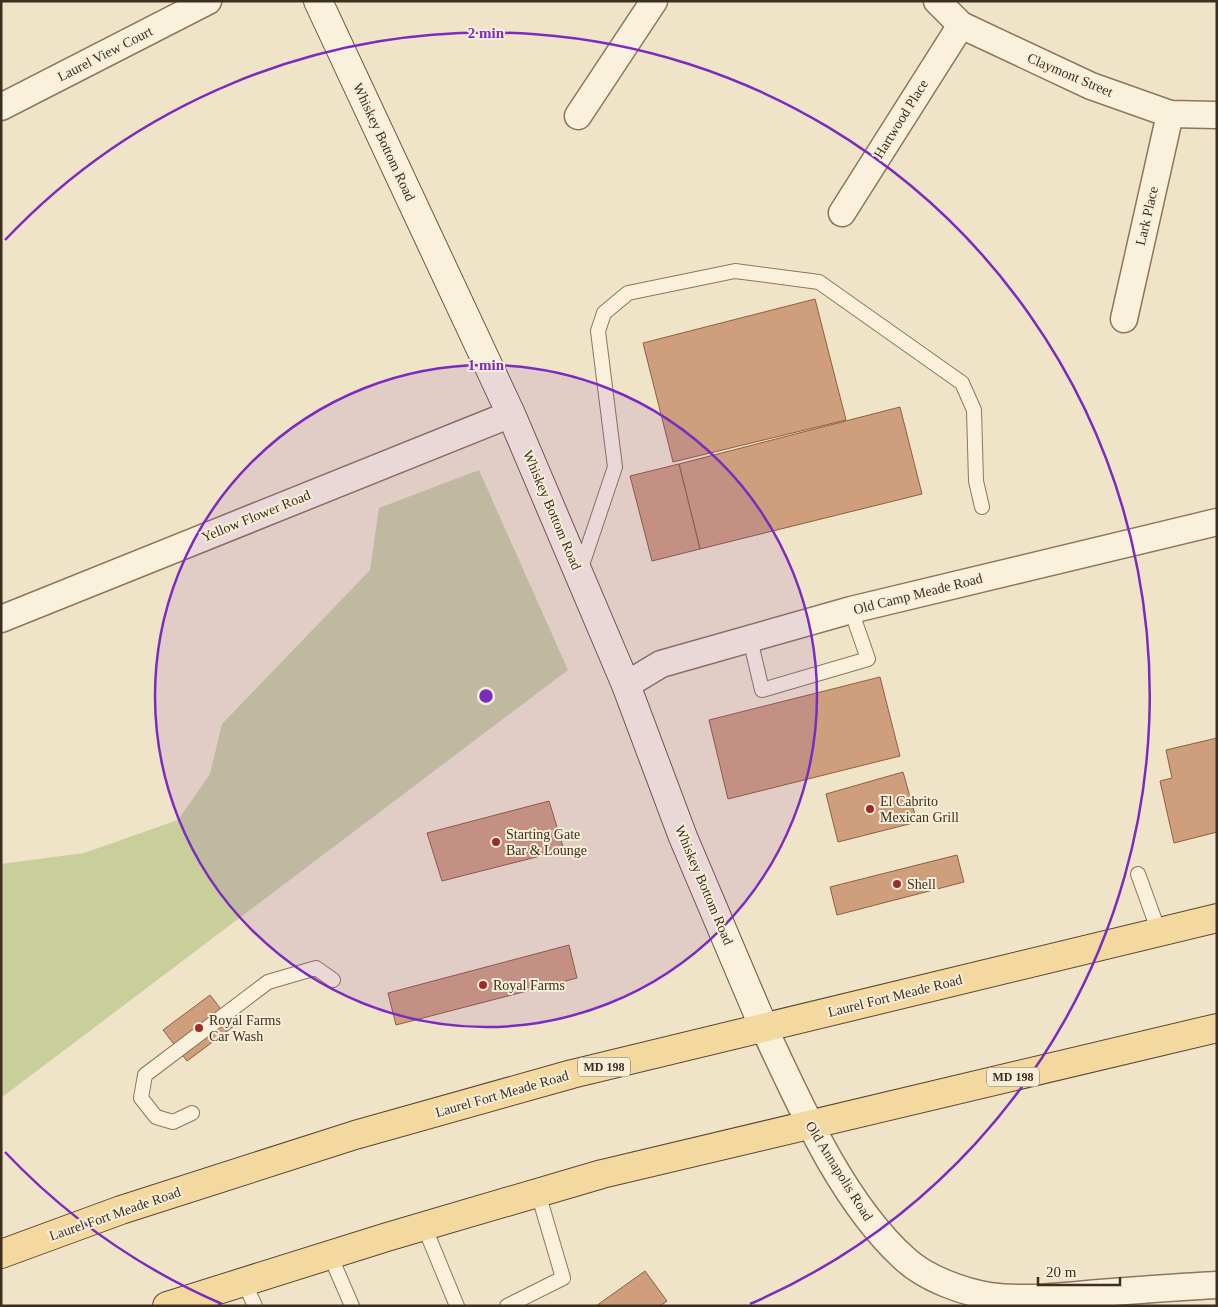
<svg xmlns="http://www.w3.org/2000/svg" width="1218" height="1307" viewBox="0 0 1218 1307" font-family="Georgia,serif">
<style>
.green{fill:#c9cf9b}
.building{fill:#cf9f7d;stroke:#8d5f41}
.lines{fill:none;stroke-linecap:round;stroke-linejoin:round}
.lane-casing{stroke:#8d765c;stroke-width:16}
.street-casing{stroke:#8d765c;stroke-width:29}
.secondary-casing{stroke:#6f573f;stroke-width:30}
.primary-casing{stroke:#5b4430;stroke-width:30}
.lane{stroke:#faf1dc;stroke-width:14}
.street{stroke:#faf1dc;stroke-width:26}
.secondary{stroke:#faf1dc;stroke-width:28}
.primary{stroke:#f3d9a0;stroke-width:28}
.ring{fill:none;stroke:#7b2cbf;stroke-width:2.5}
.poi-dot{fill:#9e2a2b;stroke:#f7eed8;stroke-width:2}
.labels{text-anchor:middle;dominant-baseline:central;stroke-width:4;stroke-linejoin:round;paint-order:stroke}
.shield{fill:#f7eed8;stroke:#756857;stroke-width:1}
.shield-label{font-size:12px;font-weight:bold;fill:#3d2e20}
.street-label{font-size:14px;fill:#3d2e20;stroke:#f7eed8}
.poi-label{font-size:14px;fill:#3d2e20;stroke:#f7eed8;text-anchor:start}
.centre{fill:#7b2cbf;stroke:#f7eed8;stroke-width:2.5}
.ring-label{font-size:15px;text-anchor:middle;font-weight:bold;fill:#7b2cbf;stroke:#f7eed8;stroke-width:4;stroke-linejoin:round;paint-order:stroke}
</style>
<rect width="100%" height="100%" fill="#f0e4c8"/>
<path class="green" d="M 479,470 L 568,670 L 1,1098 L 1,864 L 84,853 L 178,820 L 210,774 L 222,724 L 370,570 L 379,508 Z"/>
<g class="building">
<path d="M 815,299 L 846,420 L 673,462 L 643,343 Z"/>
<path d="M 900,407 L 922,494 L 700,549 L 679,464 Z"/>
<path d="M 679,464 L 700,549 L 652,561 L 630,476 Z"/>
<path d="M 880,677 L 900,756 L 728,799 L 709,720 Z"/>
<path d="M 1217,738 L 1217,832 L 1174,843 L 1160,781 L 1172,778 L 1166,750 Z"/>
<path d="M 903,772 L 917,822 L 838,842 L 826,794 Z"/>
<path d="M 549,801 L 564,850 L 442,881 L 427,833 Z"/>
<path d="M 957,855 L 964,882 L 837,915 L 830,887 Z"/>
<path d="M 569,945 L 577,978 L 396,1025 L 388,993 Z"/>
<path d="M 210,995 L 234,1026 L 187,1061 L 163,1030 Z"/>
<path d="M 645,1271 L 667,1301 L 660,1306 L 596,1306 Z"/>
</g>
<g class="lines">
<g class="lane-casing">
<g id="lane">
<path d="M 580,571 L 615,467 L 598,331 L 604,313 L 628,293 L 735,271 L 819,282 L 962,383 L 974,410 L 976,481 L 982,507"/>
<path d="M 750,639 L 762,690 L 868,659 L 851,610"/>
<path d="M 1138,874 L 1159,932"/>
<path d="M 192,1113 L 173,1122 L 156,1117 L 141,1098 L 145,1075 L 268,982 L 316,968 L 333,980"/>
<path d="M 424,1226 L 457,1306"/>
<path d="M 330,1255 L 352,1306"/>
<path d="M 244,1282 L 255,1306"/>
<path d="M 507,1306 L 563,1278 L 538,1193"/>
</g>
</g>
<g class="street-casing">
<g id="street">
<path d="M 937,1 L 961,25 L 1091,86 L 1170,114 L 1217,115"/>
<path d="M 1,107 L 208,1"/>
<path d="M 578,116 L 654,1"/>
<path d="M 842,213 L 961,25"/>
<path d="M 1124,319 L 1170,114"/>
<path d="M 1,619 L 511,414"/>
<path d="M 626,685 L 661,664 L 851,610 L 1217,522"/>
<path d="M 764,1028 C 800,1105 842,1202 905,1259 C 925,1278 963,1292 990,1296 C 1026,1301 1064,1296 1100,1293 C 1139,1290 1178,1287 1217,1285"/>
</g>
</g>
<g class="secondary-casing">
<path id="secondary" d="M 318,1 L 511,414 L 626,685 L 683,837 L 764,1028"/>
</g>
<g class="primary-casing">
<g id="primary">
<path d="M 1,1254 L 121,1210 L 355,1135 L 572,1074 L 1217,918"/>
<path d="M 167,1306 L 387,1237 L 602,1174 L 1217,1028"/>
</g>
</g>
<use href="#lane" class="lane"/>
<use href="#street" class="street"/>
<use href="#secondary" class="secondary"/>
<use href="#primary" class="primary"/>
</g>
<circle cx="486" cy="696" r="331" fill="#7b2cbf" fill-opacity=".12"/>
<g class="ring">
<circle cx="486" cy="696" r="331"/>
<path d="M222 1304A663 663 0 0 1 5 1152M5 240A663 663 0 1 1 750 1304"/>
</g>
<g class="poi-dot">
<circle cx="870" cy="809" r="5"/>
<circle cx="496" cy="842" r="5"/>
<circle cx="897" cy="884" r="5"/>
<circle cx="483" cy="985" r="5"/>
<circle cx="199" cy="1028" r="5"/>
</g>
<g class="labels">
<g class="shield">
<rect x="578" y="1057.5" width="52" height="19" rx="4"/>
<rect x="987" y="1067.5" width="52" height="19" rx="4"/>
</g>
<g class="shield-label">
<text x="604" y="1067">MD 198</text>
<text x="1013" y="1077">MD 198</text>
</g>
<g class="street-label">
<text transform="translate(105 54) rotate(-27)">Laurel View Court</text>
<text transform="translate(1070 75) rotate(23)">Claymont Street</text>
<text transform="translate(901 119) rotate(-58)">Hartwood Place</text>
<text transform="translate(384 142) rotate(65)">Whiskey Bottom Road</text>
<text transform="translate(1147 216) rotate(-77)">Lark Place</text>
<text transform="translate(552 510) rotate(67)">Whiskey Bottom Road</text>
<text transform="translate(256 516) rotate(-22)">Yellow Flower Road</text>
<text transform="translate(918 594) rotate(-14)">Old Camp Meade Road</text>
<text transform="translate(704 885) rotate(67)">Whiskey Bottom Road</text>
<text transform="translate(895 996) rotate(-14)">Laurel Fort Meade Road</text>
<text transform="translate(502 1094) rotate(-16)">Laurel Fort Meade Road</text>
<text transform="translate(839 1171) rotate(58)">Old Annapolis Road</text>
<text transform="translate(115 1214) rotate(-19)">Laurel Fort Meade Road</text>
</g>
<g class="poi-label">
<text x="880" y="801">El Cabrito<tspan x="880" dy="16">Mexican Grill</tspan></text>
<text x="506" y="834">Starting Gate<tspan x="506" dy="16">Bar &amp; Lounge</tspan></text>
<text x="907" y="884">Shell</text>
<text x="493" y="985">Royal Farms</text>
<text x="209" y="1020">Royal Farms<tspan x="209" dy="16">Car Wash</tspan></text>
</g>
</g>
<circle cx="486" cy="696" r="8" class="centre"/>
<g class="ring-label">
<text x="486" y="38">2 min</text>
<text x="486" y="370">1 min</text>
</g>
<rect width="1218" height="1307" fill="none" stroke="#3d2e20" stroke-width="5"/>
<path d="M1038 1277v8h82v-8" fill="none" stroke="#3d2e20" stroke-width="2.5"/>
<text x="1046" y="1277" font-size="15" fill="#3d2e20" stroke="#f7eed8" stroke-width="4" paint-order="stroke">20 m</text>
</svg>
